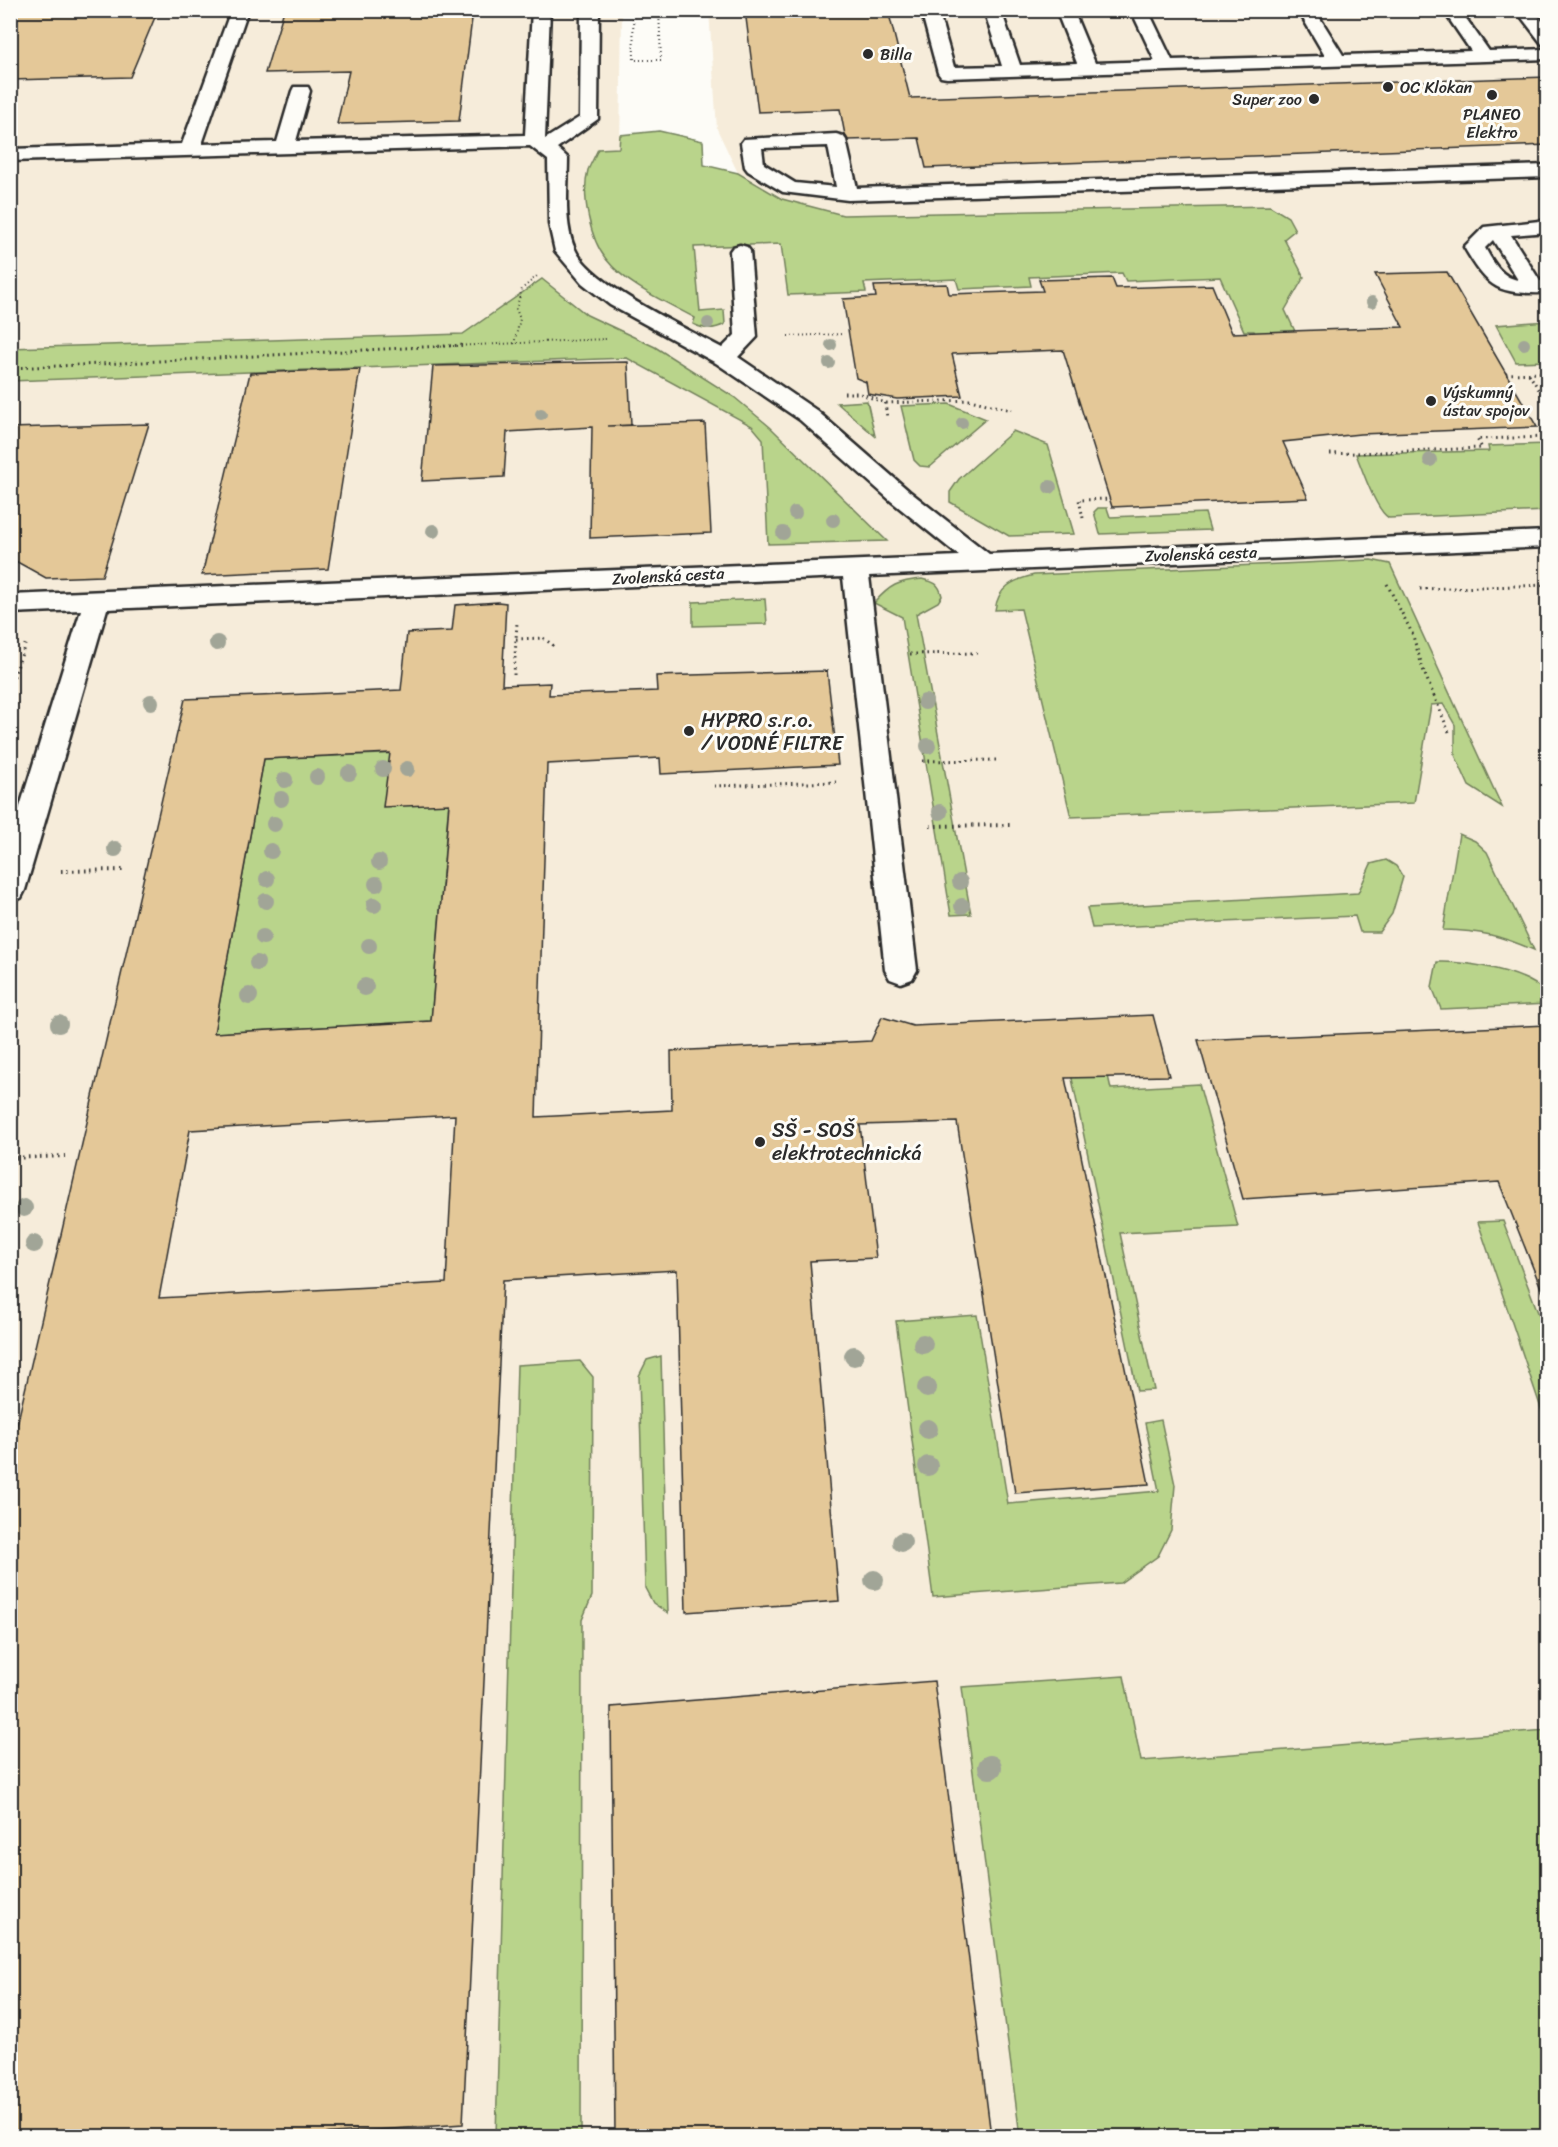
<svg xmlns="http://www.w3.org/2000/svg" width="1558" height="2147" viewBox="0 0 1558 2147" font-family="Sriracha,sans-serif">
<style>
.built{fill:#f6ecda}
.green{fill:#b9d48b;stroke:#72805b;stroke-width:1.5}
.building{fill:#e4c898;stroke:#2b2b2b;stroke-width:1.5;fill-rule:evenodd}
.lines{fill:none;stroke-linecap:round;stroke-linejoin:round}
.minor-casing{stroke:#2b2b2b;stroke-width:5}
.path-far2{stroke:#2b2b2b;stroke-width:2;stroke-dasharray:1 3;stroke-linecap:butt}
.path-far1{stroke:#2b2b2b;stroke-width:3;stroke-dasharray:1.5 4;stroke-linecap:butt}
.path{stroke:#2b2b2b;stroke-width:4;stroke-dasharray:1.5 4.5;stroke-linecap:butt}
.minor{fill:#fdfcf7;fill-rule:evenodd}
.tree{fill:#a1a597}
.poi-dot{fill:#2b2b2b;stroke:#fdfcf7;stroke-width:2}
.labels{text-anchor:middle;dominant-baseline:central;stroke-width:6;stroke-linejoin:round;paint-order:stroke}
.far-poi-label{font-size:16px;fill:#2b2b2b;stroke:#fdfcf7;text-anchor:start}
.far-street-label{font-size:16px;fill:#2b2b2b;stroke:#fdfcf7}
.poi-label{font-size:20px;fill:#2b2b2b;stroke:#fdfcf7;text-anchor:start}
</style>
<rect width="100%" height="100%" fill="#fdfcf7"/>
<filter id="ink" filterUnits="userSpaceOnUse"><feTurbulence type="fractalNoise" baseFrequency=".0167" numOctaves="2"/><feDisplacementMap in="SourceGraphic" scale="12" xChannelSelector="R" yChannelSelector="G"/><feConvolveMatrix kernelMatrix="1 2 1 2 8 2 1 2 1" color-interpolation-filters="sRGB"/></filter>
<g filter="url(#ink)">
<path class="built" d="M 11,11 L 622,11 L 620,148 L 624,220 L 840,215 L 782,199 L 738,173 L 717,129 L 709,11 L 1547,11 L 1547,2136 L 11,2136 Z"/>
<g class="green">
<path d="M 659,131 L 703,141 L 704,165 L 738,173 L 782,199 L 843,215 L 1270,206 L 1288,217 L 1295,230 L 1284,239 L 1304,277 L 1285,310 L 1318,380 L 1276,382 L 1254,331 L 1244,331 L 1220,277 L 1126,281 L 1122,273 L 1029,277 L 1031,286 L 959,289 L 956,279 L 864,283 L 866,292 L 788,295 L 781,244 L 694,247 L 700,312 L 724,310 L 725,324 C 714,330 704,330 693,324 L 695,318 C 666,302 627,286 606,259 C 590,239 581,195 588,170 C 591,163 595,156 598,149 L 619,148 L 620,135 Z"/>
<path d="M 542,279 L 587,315 L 655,347 L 734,397 L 770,427 L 887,541 L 768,544 L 763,439 L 752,426 L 627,358 L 11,381 L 10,348 L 463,334 Z"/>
<path d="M 1547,321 L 1547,361 L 1516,362 L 1496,325 Z"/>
<path d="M 867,401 L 875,436 L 837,403 Z"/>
<path d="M 949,404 L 986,419 L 930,467 L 920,466 L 914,460 L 901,406 Z"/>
<path d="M 1013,431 L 1048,445 L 1074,534 L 1009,536 L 950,502 L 950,492 L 959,479 Z"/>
<path d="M 1547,444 L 1547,511 L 1389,518 C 1376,511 1362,469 1356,454 L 1489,451 L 1488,446 Z"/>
<path d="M 1098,508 L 1107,508 L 1110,517 L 1205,513 L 1210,530 L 1100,534 L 1094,512 Z"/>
<path d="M 1371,560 L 1390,564 L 1502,807 L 1469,786 L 1455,755 L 1455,725 L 1443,704 L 1431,705 L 1414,803 L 1071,817 L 1021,609 L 995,610 C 998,587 1013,580 1034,575 Z"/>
<path d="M 922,579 C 934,582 939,583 942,596 L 938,602 L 916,614 L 971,914 L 951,915 L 902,617 L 874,603 C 890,585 898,581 922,579 Z"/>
<path d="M 765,599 L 767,624 L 693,626 L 693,602 Z"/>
<path d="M 453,751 L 431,1021 L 214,1033 L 264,759 Z"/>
<path d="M 1459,834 L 1475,841 L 1487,852 L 1534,950 C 1498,935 1482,931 1443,930 Z"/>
<path d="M 1386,860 L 1396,866 L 1403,877 L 1392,914 L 1379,932 L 1360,932 L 1355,916 L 1092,928 L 1087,908 L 1358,893 L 1371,864 Z"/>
<path d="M 1437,962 C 1466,961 1528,971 1547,994 L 1547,1004 L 1441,1009 L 1432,987 Z"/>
<path d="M 1106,1067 L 1111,1089 L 1199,1084 L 1238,1227 L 1120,1233 L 1154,1390 L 1137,1391 L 1070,1069 Z"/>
<path d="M 1503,1221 L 1547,1336 L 1547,1426 L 1478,1222 Z"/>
<path d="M 977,1315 L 1008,1504 L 1159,1491 L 1145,1423 L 1161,1420 L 1175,1485 L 1171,1530 L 1158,1556 L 1120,1583 L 933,1597 L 896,1321 Z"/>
<path d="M 661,1356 L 668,1613 L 653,1603 L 645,1588 L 639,1376 L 647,1360 Z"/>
<path d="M 580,1361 L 593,1377 L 592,1596 L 582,1620 L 581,2136 L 496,2136 L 517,1365 Z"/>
<path d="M 1124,1676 L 1141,1761 L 1547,1730 L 1547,2136 L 1020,2136 L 962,1687 Z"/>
</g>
<g class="building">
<path d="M 10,10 L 158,10 L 130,77 L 10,80 Z"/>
<path d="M 284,10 L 338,10 L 338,14 L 473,11 L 459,121 L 337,124 L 349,71 L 265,73 Z"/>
<path d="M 745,10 L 888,10 L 910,98 L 1548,77 L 1548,145 L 926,168 L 919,138 L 848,140 L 845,135 L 840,109 L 758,112 Z"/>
<path d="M 1447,272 L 1537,427 L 1360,434 L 1283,442 L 1308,498 L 1112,507 L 1063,350 L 952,354 L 962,396 L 897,399 L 868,394 L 866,382 L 856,378 L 843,299 L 876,297 L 874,286 L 947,284 L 949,294 L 1043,291 L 1039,280 L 1112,278 L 1116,288 L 1212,285 L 1232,333 L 1403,327 L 1375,274 Z"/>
<path d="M 628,362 L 631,425 L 608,426 L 705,423 L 711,533 L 590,538 L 592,427 L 507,432 L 504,477 L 422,481 L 433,366 Z"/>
<path d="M 360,369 L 328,569 L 202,575 L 250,373 Z"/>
<path d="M 149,424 L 102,576 L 46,578 L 10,558 L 10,428 Z"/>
<path d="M 498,602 L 506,603 L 502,685 L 550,683 L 549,695 L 657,691 L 656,676 L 827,671 L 838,765 L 661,774 L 660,758 L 547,764 L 536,1117 L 672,1110 L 671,1051 L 871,1041 L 882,1017 L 913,1026 L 1153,1015 L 1169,1076 L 1065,1078 L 1149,1484 L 1015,1493 L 957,1122 L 860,1125 L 876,1258 L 810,1261 L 839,1601 L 686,1612 L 677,1270 L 503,1280 L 463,2124 L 291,2136 L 10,2136 L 10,1455 L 185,699 L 401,690 L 407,633 L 452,631 L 455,605 ZM 390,753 L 383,807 L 449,804 L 431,1021 L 214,1033 L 264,759 ZM 455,1115 L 446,1283 L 159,1298 L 190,1130 Z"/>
<path d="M 1548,1025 L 1548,1297 L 1545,1298 L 1499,1182 L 1243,1199 L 1198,1040 Z"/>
<path d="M 934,1681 L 991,2136 L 615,2136 L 611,1707 Z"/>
</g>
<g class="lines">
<g class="minor-casing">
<g id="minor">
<path d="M 231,10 L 248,10 L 202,144 L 277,142 L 292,91 L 294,87 L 308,87 L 310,91 L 296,141 L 525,135 L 532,10 L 550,10 L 545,139 L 580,117 L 581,10 L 599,10 L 598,119 L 557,148 L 568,158 C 568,186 563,223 575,249 C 591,285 686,328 722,348 L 735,335 L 730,251 L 733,247 L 740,245 L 747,247 L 750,251 L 757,337 L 738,357 L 816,410 L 909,491 L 989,554 L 1548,531 L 1548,547 L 869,576 L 917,970 L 912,979 L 901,983 L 890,979 L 885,970 L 843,577 L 107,609 L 25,890 L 21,898 L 10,902 L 10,839 L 81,610 L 10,613 L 10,595 L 959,556 L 891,501 L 800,420 L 716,363 L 610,305 L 582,283 L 555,251 L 549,224 L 548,160 L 530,146 L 10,161 L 10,149 L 182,144 Z"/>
<path d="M 921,10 L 938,10 L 954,67 L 1002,66 L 984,10 L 1001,10 L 1020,65 L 1077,63 L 1056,10 L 1073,10 L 1095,63 L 1155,61 L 1131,10 L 1148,10 L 1172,60 L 1325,56 L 1298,10 L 1315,10 L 1343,55 L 1471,51 L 1443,10 L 1460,10 L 1489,51 L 1548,49 L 1548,59 L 947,78 L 941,77 L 938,73 Z"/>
<path d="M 1516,10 L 1533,10 L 1548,28 L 1548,45 L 1542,44 Z"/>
<path d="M 836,134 L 843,136 L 846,140 L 857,188 L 1548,165 L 1548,177 L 848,200 L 783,192 L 748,171 L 745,167 L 741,143 L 744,139 ZM 828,146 L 836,187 L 795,183 L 764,164 L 762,148 Z"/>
<path d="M 1548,220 L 1548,232 L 1511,235 L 1540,281 L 1548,281 L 1548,293 C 1498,294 1489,290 1464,247 L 1484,227 ZM 1493,240 L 1518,280 C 1501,277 1493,262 1485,248 Z"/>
</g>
</g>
<g class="path-far2">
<path d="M 633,14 L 634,60 L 661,60 L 659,10"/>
<path d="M 788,336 L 844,334"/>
<path d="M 514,344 L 520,319 L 516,309 L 522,289 L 537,276"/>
<path d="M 433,347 L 606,339"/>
</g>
<g class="path-far1">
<path d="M 10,368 C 162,362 314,352 466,345"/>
<path d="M 1506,374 L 1548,373"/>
<path d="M 1529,374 L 1548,404"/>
<path d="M 844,393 L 859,393 L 885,403 L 970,400 L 1012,410"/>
<path d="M 885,403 L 887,417"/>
<path d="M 1330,454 L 1482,448 L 1477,439 L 1548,437"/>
<path d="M 1083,518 L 1079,500 L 1110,499"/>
<path d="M 1387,584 L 1412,633 L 1424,672 L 1449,732"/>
<path d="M 1420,589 L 1548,585"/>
<path d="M 516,639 L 543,638 L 554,646"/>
<path d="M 910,654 L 977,653"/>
<path d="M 514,675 L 517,622"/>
<path d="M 10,687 L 26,642"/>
<path d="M 923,761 L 1000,760"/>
<path d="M 714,786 L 836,782"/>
</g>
<g class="path">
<path d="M 930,826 L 1013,825"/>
<path d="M 61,871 L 123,870"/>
<path d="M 10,1158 L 65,1156"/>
</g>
<use href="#minor" class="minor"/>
</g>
<g class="tree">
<circle cx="1372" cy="302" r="6"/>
<circle cx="708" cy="323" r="6"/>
<circle cx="1524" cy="344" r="6"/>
<circle cx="831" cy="345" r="6"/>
<circle cx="829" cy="363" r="6"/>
<circle cx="541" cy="414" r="6"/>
<circle cx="962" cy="423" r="6"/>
<circle cx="1430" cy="460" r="7"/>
<circle cx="1050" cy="487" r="7"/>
<circle cx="795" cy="513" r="7"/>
<circle cx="833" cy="520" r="7"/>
<circle cx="433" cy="531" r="7"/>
<circle cx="783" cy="533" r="7"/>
<circle cx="217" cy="643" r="8"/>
<circle cx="151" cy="702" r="8"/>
<circle cx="925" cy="702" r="8"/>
<circle cx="928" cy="746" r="8"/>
<circle cx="383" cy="769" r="8"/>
<circle cx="407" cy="769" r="8"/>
<circle cx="349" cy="773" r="8"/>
<circle cx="317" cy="777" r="8"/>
<circle cx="285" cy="780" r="8"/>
<circle cx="281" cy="799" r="8"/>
<circle cx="940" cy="812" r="8"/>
<circle cx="274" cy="824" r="8"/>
<circle cx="115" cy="849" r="8"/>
<circle cx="271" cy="851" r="8"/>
<circle cx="379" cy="862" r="8"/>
<circle cx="267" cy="879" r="8"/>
<circle cx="960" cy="882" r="8"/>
<circle cx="376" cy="884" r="8"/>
<circle cx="266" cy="901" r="8"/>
<circle cx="374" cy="905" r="8"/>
<circle cx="962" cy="906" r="8"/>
<circle cx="263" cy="937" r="8"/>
<circle cx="369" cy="946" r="8"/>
<circle cx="257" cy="963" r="8"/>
<circle cx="365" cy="987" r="9"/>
<circle cx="249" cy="996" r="9"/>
<circle cx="59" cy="1024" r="9"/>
<circle cx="24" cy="1208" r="9"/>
<circle cx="34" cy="1244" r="9"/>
<circle cx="923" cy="1344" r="10"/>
<circle cx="854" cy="1356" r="10"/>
<circle cx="927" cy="1388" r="10"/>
<circle cx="928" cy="1429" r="10"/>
<circle cx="928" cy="1466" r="10"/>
<circle cx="902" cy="1542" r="10"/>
<circle cx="874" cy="1580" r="10"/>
<circle cx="990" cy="1767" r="12"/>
</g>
</g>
<g class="poi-dot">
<circle cx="868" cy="54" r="6"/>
<circle cx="1388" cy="87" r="6"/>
<circle cx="1492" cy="95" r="6"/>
<circle cx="1314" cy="99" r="6"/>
<circle cx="1431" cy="401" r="6"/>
<circle cx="689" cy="731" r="6"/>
<circle cx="760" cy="1142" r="6"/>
</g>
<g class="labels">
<g class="far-poi-label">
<text x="880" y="54">Billa</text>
<text x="1400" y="87">OC Klokan</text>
<text x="1302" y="99" text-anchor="end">Super zoo</text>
<text x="1492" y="114" text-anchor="middle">PLANEO<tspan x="1492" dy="18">Elektro</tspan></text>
<text x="1443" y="392">Výskumný<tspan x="1443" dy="18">ústav spojov</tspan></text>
</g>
<g class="far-street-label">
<text transform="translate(1201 554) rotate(-2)">Zvolenská cesta</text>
<text transform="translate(668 576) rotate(-3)">Zvolenská cesta</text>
</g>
<g class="poi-label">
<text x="701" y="720">HYPRO s.r.o.<tspan x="701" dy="23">/ VODNÉ FILTRE</tspan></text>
<text x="772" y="1130">SŠ - SOŠ<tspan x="772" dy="23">elektrotechnická</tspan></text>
</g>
</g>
<rect width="1558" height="2147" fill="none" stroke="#fdfcf7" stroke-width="36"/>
<rect x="18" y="18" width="1522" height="2111" fill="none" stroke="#2b2b2b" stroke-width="2" filter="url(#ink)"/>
</svg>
